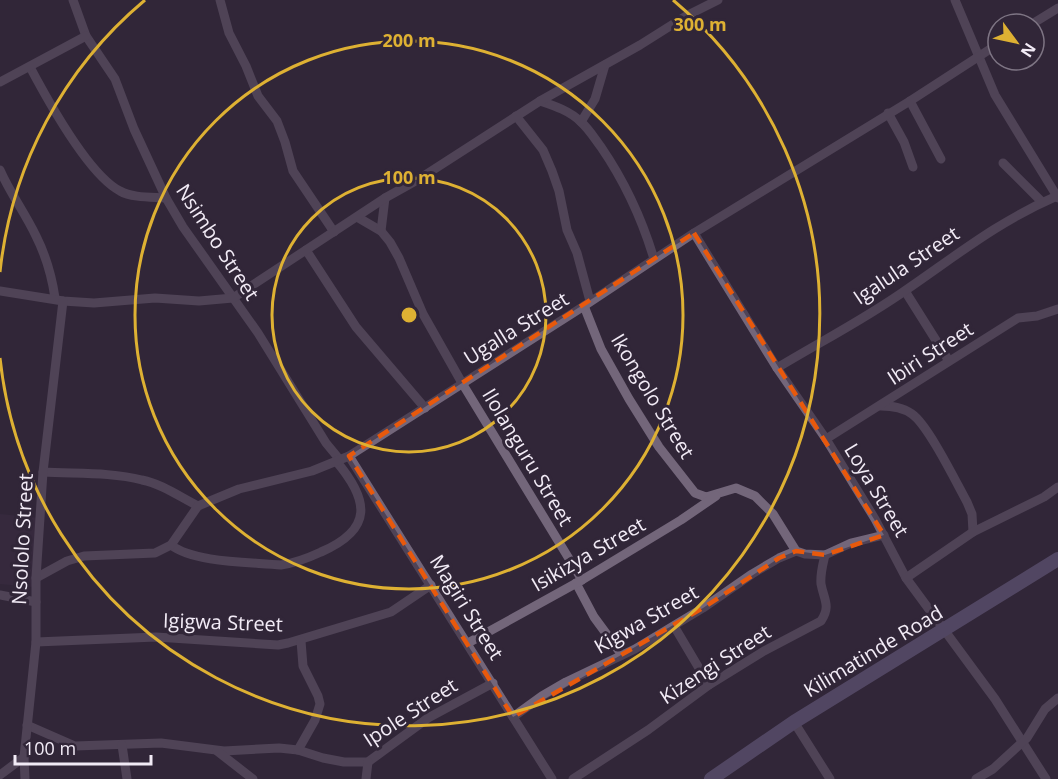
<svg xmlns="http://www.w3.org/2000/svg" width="1058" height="779" viewBox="0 0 1058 779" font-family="'Open Sans',sans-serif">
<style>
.built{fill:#3c2d44}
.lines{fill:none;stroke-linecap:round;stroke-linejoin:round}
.street{stroke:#73667a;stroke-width:9}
.secondary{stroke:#796e95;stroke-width:14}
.marked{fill:none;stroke:#e8590c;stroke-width:4.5;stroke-dasharray:12 8;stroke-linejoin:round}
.ring{fill:none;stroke:#deb133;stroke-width:3}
.labels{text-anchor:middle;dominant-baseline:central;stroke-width:6;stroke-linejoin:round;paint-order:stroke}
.street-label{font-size:20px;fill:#f2ebf6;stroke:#312638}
.centre{fill:#deb133;stroke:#312638;stroke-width:3}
.ring-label{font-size:18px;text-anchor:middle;font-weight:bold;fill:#deb133;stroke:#312638;stroke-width:6;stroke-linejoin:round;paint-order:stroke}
</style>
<rect width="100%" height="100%" fill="#312638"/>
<path class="built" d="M 0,514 L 39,518 L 32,587 L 0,584 Z"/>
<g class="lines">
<g class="street">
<path d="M 73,0 L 86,36 L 115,79 L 134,129 L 166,198 L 183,227 L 258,333 L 326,443 L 340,460"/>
<path d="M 220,0 L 229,33 L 246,66 L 258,96 L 277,121 L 285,142 L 293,171 L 334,232"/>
<path d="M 955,0 L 995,95 L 1058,198"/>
<path d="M 1032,24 L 1058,8"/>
<path d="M 30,67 C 47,99 89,175 120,191 C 132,198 152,197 166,198"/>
<path d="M 0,82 L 86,36"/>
<path d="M 540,101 C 555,106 570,111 581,122 C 589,129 595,139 601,147 C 625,182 642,219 654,259"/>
<path d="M 910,101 L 941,159"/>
<path d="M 888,113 L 904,142 L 913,167"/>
<path d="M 516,116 L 543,150 L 552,171 L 559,191 L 567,230 L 577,253 L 590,301"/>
<path d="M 581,122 L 595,99 L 605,65"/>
<path d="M 1003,163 L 1042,202"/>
<path d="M 0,170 C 10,193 25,213 36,236 C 46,256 52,277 55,298"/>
<path d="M 357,217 L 381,231 L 390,242 L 399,258 L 423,314 L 462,383 L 582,580"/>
<path d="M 381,231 L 385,198"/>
<path d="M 694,233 L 777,368 L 826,439 L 875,519 L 906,578 L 995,699 L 1046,779"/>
<path d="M 306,250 L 356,327 L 425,408"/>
<path d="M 0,291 L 63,301 L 94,303 L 155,298 L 199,301 L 233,298 L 385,198 L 419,179 L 540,101 L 640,45 L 686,16 L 718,0"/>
<path d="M 905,291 L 949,361"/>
<path d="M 584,306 L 601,349 L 629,399 L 659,447 L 695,493 L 706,497 L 736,488 L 755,496 L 773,514 L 796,551 L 805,554 L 825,555 L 851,543 L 884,535"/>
<path d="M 777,368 C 820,342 865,319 906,290 C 957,255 999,221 1057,196"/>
<path d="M 881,406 C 892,406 902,407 912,414 C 928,425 956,482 967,502 L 972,514 L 973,532"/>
<path d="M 826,439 L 1018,318 L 1037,316 L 1058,309"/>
<path d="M 349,456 L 552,779"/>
<path d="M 43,472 C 76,474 111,472 142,480 C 162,484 180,497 198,506"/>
<path d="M 171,545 C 194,563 251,562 281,565 C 296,563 308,558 321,552 C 374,529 369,500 336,461"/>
<path d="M 36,578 L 67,561 L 84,556 L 155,553 L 171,545 L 198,506 L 239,489 L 312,471 L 349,456 L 584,306 L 694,233 L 910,101 L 998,44"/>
<path d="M 906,578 L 973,532 L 1044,497 L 1058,487"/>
<path d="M 576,583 L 594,617 L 622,655"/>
<path d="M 0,595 L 36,602"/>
<path d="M 674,626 L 709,685"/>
<path d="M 36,642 L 156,637 L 278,645 L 288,643 L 391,612 L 431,585"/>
<path d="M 468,643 L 582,580 L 681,520 L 716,496"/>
<path d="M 513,717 L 542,696 L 566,682 L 635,649 L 703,608 L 752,574 L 779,558 L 796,551"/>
<path d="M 794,722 L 830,779"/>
<path d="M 27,725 L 75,746 L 161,743 L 224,751 L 279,748 L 298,750 L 323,758 L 344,762 L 368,762 L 428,718 L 493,683"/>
<path d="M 122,745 L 127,779"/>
<path d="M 298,750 L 315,720 L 320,704 L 318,696 L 303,666 L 301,641"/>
<path d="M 217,751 L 253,779"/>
<path d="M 0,775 L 24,757"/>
<path d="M 25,779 L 24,757 L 36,642 L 36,578 L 43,472 L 63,301"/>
<path d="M 366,779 L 368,762"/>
<path d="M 573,779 L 648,730 L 709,685 L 764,651 L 821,621 C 831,606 824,600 821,584 C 820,574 823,564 825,555"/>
<path d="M 976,779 L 993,769 L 1027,738 L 1045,709 L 1058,698"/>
</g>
<path class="secondary" d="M 711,779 L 794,722 L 1058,559"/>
</g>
<path d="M0 0H1058V779H0ZM 694,233 L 884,535 L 825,555 L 796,551 L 779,558 L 703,608 L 513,717 L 349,456 Z" fill="#312638" fill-opacity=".55" fill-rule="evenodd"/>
<path class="marked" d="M 694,233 L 884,535 L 825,555 L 796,551 L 779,558 L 703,608 L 513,717 L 349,456 Z"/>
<g class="ring">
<circle cx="409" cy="315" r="137"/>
<circle cx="409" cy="315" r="274"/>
<path d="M0 272A411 411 0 0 1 145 0M673 0A411 411 0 1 1 0 358"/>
</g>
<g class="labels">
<g class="street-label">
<text transform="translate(218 242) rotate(57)">Nsimbo Street</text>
<text transform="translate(906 265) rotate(-34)">Igalula Street</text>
<text transform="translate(516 328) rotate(-32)">Ugalla Street</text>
<text transform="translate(930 353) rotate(-33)">Ibiri Street</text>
<text transform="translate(653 396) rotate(59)">Ikongolo Street</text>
<text transform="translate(528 457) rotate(59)">Ilolanguru Street</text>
<text transform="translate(877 490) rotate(59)">Loya Street</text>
<text transform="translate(22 539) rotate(-87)">Nsololo Street</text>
<text transform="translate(588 554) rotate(-30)">Isikizya Street</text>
<text transform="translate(467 607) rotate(58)">Magiri Street</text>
<text transform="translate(646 619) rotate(-30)">Kigwa Street</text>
<text transform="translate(223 622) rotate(2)">Igigwa Street</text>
<text transform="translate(873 651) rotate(-31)">Kilimatinde Road</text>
<text transform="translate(715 664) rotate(-33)">Kizengi Street</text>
<text transform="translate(410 712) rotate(-33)">Ipole Street</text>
</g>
</g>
<circle cx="409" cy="315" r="9" class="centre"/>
<g class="ring-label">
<text x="700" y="31">300 m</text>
<text x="409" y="47">200 m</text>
<text x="409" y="184">100 m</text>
</g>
<g transform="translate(1016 42) rotate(123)"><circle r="28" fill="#312638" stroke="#7e7584" stroke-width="1.5"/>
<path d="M0-4.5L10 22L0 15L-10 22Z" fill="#deb133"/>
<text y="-9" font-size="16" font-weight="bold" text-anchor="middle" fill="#f2ebf6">N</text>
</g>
<path d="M15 755v9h136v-9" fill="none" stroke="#f2ebf6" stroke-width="3"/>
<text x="24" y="755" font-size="18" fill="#f2ebf6" stroke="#312638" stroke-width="4.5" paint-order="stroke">100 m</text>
</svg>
